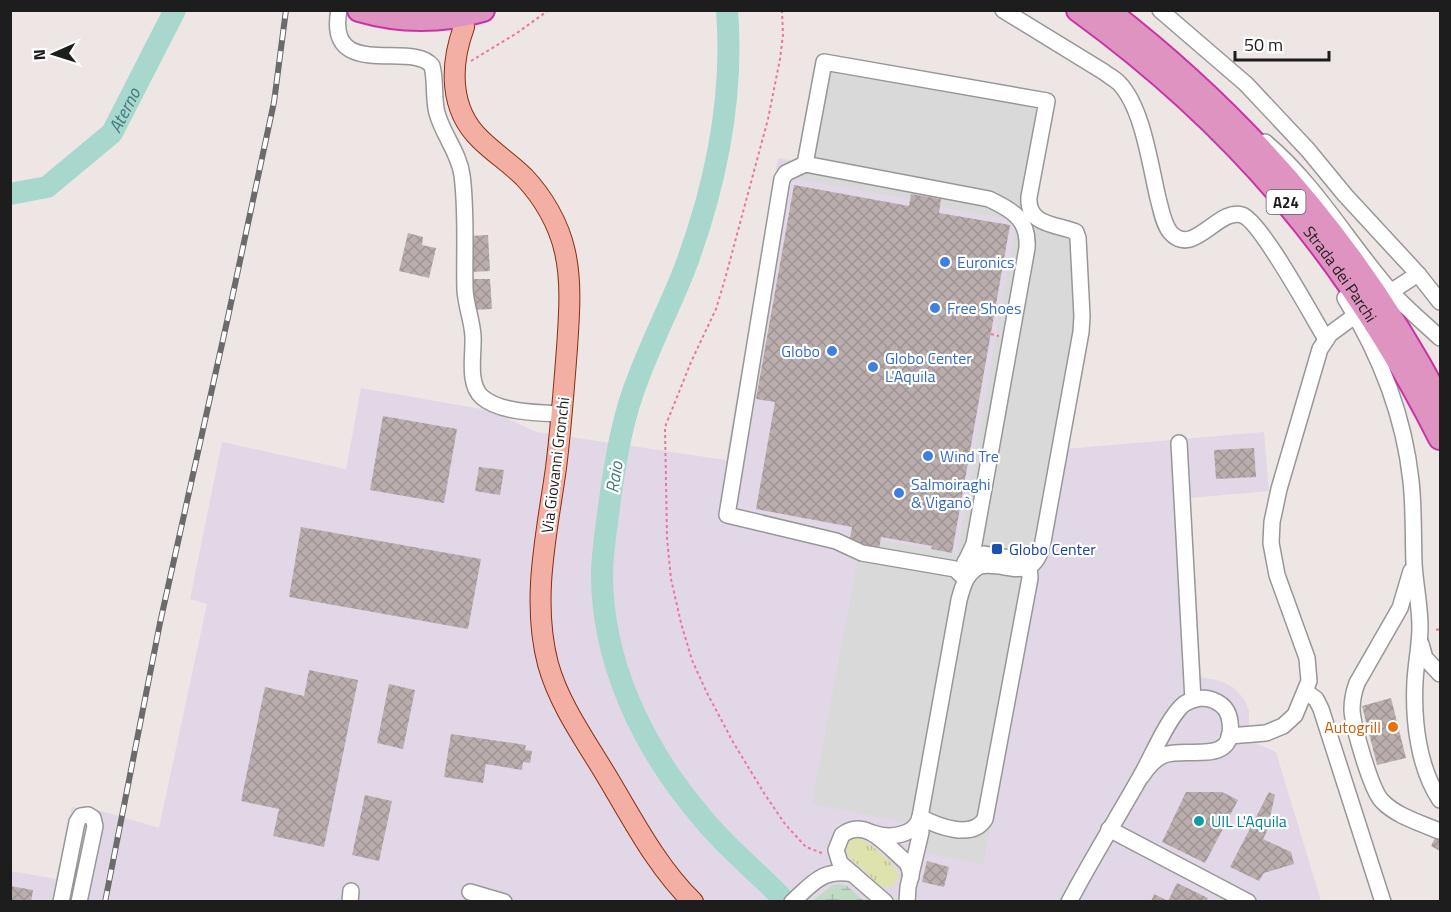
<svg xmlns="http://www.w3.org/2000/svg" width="1451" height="912" viewBox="0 0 1451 912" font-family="'Titillium Web',sans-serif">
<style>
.industrial{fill:#e2d7e6}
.grass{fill:url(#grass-tufts)}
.wetland{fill:url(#wetland-marsh)}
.parking{fill:#d9d9d9}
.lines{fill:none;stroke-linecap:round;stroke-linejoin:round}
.river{stroke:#a8d7ce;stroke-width:22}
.building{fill:url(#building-cross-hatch)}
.minor-casing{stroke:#979797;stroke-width:18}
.major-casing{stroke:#882d0e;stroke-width:22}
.highway-casing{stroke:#c834a5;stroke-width:26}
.path{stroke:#ec769b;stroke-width:2;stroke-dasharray:3 3;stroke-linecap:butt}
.minor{stroke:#fff;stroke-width:15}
.major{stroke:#f3afa4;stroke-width:20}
.highway{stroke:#de93c0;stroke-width:22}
.rail-casing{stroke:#6b6b6b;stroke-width:6}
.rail{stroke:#fff;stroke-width:4;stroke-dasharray:11;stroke-linecap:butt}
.shop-dot{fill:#3f7fe0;stroke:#fff;stroke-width:2}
.transit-dot{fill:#1a4fb4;stroke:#fff;stroke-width:2}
.food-dot{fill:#e8710a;stroke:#fff;stroke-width:2}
.culture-dot{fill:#0f9aa8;stroke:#fff;stroke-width:2}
.labels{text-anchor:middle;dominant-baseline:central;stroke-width:4.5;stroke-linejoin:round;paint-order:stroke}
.shield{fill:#fff;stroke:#616161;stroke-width:1.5}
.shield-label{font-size:15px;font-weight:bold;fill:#1d1d1d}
.shop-label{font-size:16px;fill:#366cbe;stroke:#fff;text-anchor:start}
.street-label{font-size:16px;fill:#1d1d1d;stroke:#fff}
.transit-label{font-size:16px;fill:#164399;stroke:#fff;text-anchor:start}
.food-label{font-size:16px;fill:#c56008;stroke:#fff;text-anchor:end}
.culture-label{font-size:16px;fill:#0d838f;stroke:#fff;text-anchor:start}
.water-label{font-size:18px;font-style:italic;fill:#427a7e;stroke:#fff}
</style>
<defs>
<pattern id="grass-tufts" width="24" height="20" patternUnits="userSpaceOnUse" patternTransform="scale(1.5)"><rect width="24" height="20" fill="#dee3ae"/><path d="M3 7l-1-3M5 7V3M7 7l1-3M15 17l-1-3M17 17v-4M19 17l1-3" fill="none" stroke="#bec295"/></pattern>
<pattern id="wetland-marsh" width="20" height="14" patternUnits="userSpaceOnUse" patternTransform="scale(1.5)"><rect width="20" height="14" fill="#c2dac5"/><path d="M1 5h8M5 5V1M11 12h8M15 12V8" fill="none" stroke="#a6bba9"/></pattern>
<pattern id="building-cross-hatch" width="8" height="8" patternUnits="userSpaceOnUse" patternTransform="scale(1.5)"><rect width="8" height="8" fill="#baadad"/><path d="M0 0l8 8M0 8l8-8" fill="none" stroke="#9f9494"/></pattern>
</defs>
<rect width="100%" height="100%" fill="#ede6e4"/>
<path class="industrial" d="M 819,56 L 1035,195 L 1035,207 L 1047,218 L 1076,223 L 1065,449 L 1264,432 L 1269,491 L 1190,498 L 1201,677 L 1221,681 L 1234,688 L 1244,699 L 1249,711 L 1249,740 L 1276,752 L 1321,901 L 11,902 L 10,871 L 56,879 L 72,807 L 105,812 L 159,828 L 207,604 L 190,599 L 222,442 L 346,469 L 361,388 L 487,410 L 537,432 L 726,460 L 778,158 L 800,162 Z"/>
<path class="grass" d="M 855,838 C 867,838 898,866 899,878 L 892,887 L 881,886 L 848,856 L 846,845 Z"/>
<path class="wetland" d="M 840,884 L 846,885 L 864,901 L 813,901 L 832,885 Z"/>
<path class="parking" d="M 819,56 L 1053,98 L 1035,195 L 1035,207 L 1047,218 L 1071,221 L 1079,225 L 1087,324 L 1046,558 L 1035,577 L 983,865 L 924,852 L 926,844 L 909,823 L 812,804 L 860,546 L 879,550 L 881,540 L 957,554 L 1016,225 L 1012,220 L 940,207 L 941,199 L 911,194 L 910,199 L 797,179 Z"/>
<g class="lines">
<g class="river">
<path d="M 727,10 C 734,99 716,185 685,268 C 671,304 653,339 639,376 C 623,415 616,457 610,499 C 607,523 603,547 602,571 C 601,661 643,748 700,815 C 725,847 758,872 786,902"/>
<path id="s1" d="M 10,194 L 47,187 L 112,133 L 175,10"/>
</g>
</g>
<g class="building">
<path d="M 794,185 L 909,206 L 911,194 L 941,199 L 939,213 L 1010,225 L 952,553 L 931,549 L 932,546 L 881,537 L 879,550 L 849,544 L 852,527 L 756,509 L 775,402 L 756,399 Z"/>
<path d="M 408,233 L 423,237 L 422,245 L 436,248 L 429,278 L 399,271 Z"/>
<path d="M 488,235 L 490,271 L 471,272 L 470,236 Z"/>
<path d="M 470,279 L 490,279 L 492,309 L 471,310 Z"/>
<path d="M 383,416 L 457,429 L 444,503 L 370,490 Z"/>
<path d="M 1254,448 L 1256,477 L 1216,479 L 1214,450 Z"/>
<path d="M 479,467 L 504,470 L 500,495 L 475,491 Z"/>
<path d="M 301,527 L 481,559 L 468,629 L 289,597 Z"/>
<path d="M 309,670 L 358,680 L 324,847 L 273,836 L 279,809 L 241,801 L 265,687 L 304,696 Z"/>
<path d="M 389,684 L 415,690 L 403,749 L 377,743 Z"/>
<path d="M 1391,698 L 1406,758 L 1377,765 L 1362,706 Z"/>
<path d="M 451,734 L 526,745 L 525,750 L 532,751 L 530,763 L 523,762 L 522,770 L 486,764 L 483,783 L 444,777 Z"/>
<path d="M 1186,792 L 1222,792 L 1238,800 L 1205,863 L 1162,842 Z"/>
<path d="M 1269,792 L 1275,795 L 1267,831 L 1263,839 L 1291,852 L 1294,864 L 1264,873 L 1259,881 L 1230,867 Z"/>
<path d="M 365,795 L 392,801 L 379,861 L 352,855 Z"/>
<path d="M 1440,828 L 1440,851 L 1431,846 Z"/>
<path d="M 927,861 L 949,867 L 944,887 L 922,882 Z"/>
<path d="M 1177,883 L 1208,898 L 1206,902 L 1151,902 L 1154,894 L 1168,901 Z"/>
<path d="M 10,886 L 33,890 L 31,902 L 10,902 Z"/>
</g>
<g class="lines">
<g class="minor-casing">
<g id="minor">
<path d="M 339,10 C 325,82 413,40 432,66 C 436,81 433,98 437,113 C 443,135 459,153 462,175 C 467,213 464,252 465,290 C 466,306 472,320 473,336 C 474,354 467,384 482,397 C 500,413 540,413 562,414"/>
<path d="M 1003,10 L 1104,72 C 1109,76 1115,79 1119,83 C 1143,108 1150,165 1158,198 C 1161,209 1163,223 1170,232 C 1193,259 1218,207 1242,215 C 1261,221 1313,318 1326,339"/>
<path d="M 1160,10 L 1246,84 L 1308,150 L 1345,195 L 1418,274 L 1440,302"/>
<path d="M 1265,142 C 1314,183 1346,239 1387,287 C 1403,306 1422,321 1440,338"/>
<path d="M 805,164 L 786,173 L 782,179 L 727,515 L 836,541 L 862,553 L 955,569 L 961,575"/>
<path d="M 1395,289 L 1418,274"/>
<path d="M 1345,298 C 1379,353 1404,416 1411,481 C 1414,508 1413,536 1414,563 C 1415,584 1420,605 1420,627 C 1420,645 1416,663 1415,681 C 1413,720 1418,767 1440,800"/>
<path d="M 1179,443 L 1193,700"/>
<path d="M 1411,571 L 1400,608 L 1357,683 C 1354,691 1352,700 1352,710 C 1353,726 1371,790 1382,801 C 1396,816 1421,823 1439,831"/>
<path d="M 1421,644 L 1425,658 L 1440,674"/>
<path d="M 1306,692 L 1316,699 L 1321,709 L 1383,902"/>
<path d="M 1229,736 L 1266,733 L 1283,726 L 1295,715 L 1309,681 L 1307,658 L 1277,575 L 1271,543 L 1272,522 L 1279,489 L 1320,349 L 1330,334 L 1349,320"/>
<path d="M 920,817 C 937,826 972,840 985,819 L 1030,578 L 1029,566 L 1023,560 L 983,554 L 971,558 L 965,562"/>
<path d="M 1109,829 L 1248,902"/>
<path d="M 873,833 C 888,839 916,836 920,817"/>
<path d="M 470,892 L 504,902"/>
<path d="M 61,902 L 77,822 L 81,816 L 88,815 L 93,818 L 95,826 L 79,902"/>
<path d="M 350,902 L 351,891"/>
<path d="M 792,902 C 813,883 823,868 853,874"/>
<path d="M 885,902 L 840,863 L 836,850 L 842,835 C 866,816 888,847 906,862 L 909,867 L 911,877"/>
<path d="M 907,902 L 908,887 L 921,832 L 920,817 L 959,600 C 963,585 966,573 980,566 C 1006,561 1031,584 1042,547 L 1081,332 L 1082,316 L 1078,238 L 1076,232 C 1057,224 1027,226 1029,197 L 1047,101 L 824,62 L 805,164 L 989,199 C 1012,210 1029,219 1027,248 L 974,544 L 966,561"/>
<path d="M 1069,902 C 1092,858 1118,817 1142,774 C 1152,756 1169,716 1184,704 C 1193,698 1206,696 1215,701 C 1224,705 1229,712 1230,722 C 1236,767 1186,746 1164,755 C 1154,759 1147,768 1141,777"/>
</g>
</g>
<g class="major-casing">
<path id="major" d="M 464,27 C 450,65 449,109 480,139 C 494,153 510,163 524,177 C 543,197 559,224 565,252 C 572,283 569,317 567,348 C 564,388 561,428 556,468 C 547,533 531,599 548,664 C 559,704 585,740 606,775 C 632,818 656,866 693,902"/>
</g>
<g class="highway-casing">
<g id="highway">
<path d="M 359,10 C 400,22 442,22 483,10"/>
<path id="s2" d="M 1078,10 C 1238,126 1352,263 1440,438"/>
<path d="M 1107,10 C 1247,118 1358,246 1440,402"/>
</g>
</g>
<g class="path">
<path d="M 782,10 L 783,35 L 780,59 L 768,119 L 725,279 L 716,309 L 691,362 L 665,427 L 667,538 L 671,579 L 681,623 L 692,660 L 706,691 L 733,742 L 764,793 L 785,824 L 806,847 L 822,853"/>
<path d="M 471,61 L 517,33 L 549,10"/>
<path d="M 991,334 L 999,336"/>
<path d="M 1436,630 L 1440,629"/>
</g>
<use href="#minor" class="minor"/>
<use href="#major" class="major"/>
<use href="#highway" class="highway"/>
<g class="rail-casing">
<path id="rail" d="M 105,902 L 160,623 L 228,317 L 274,102 L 286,10"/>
</g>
<use href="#rail" class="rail"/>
</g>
<g class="shop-dot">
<circle cx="945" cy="262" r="6"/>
<circle cx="935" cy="308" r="6"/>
<circle cx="832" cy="351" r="6"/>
<circle cx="873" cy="367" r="6"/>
<circle cx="928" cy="456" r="6"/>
<circle cx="899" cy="493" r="6"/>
</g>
<rect class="transit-dot" x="991" y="543" width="12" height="12" rx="3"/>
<circle class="food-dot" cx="1393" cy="727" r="6"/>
<circle class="culture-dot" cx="1199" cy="821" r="6"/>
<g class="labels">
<rect class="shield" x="1266.5" y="190" width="39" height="24" rx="4.5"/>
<g class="shield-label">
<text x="1286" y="202">A24</text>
</g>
<g class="shop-label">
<text x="957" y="262">Euronics</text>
<text x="947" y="308">Free Shoes</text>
<text x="820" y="351" text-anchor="end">Globo</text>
<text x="885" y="358">Globo Center<tspan x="885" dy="18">L'Aquila</tspan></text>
<text x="940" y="456">Wind Tre</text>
<text x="911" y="484">Salmoiraghi<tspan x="911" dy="18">&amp; Viganò</tspan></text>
</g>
<g class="street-label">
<text stroke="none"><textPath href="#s2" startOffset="374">Strada dei Parchi</textPath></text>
<text transform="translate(555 465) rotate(-83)">Via Giovanni Gronchi</text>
</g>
<g class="transit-label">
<text x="1009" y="549">Globo Center</text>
</g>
<g class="food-label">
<text x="1381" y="727">Autogrill</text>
</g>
<g class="culture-label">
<text x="1211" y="821">UIL L'Aquila</text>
</g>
<g class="water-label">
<text stroke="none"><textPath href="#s1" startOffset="148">Aterno</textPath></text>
<text transform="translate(614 477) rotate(-81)">Raio</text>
</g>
</g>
<rect width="1451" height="912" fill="none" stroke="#1d1d1d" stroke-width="24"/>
<g transform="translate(54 54) rotate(267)" stroke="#ffffff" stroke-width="4.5" paint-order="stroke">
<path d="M0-4.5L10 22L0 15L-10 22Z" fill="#1d1d1d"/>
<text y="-9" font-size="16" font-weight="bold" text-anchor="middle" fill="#1d1d1d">N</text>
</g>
<path d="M1235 51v9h94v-9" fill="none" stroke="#1d1d1d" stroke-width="3"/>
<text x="1244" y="51" font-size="18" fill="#1d1d1d" stroke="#ffffff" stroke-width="4.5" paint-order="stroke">50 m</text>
</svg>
